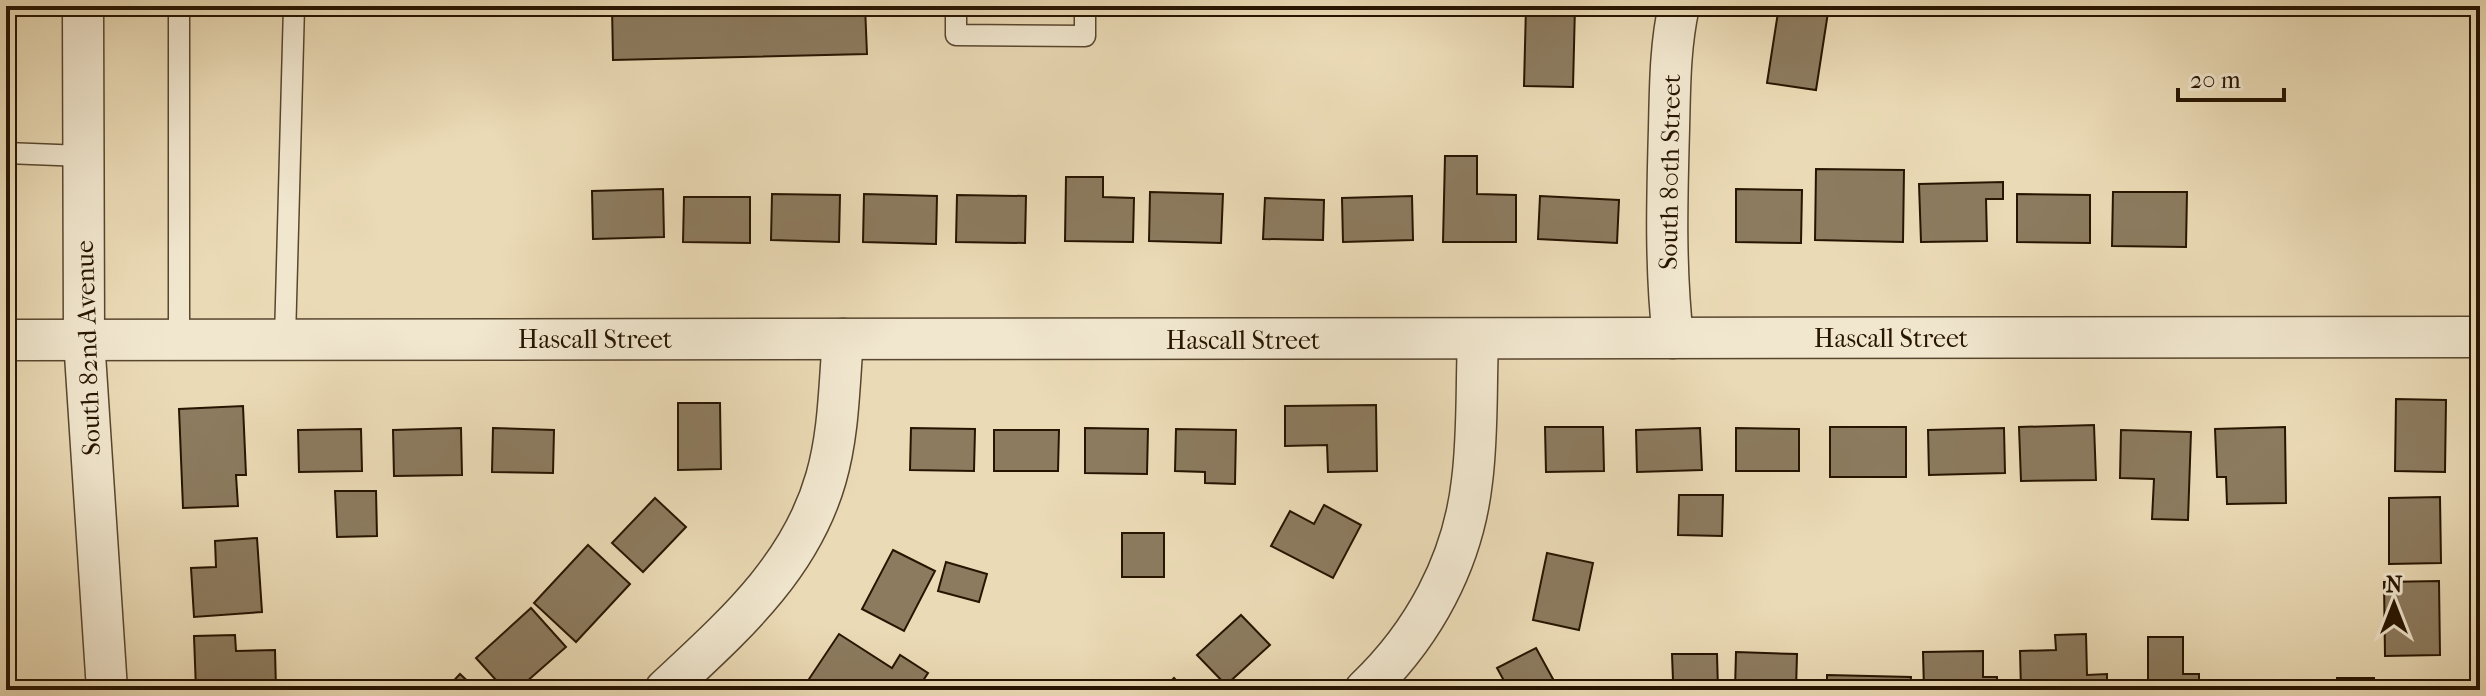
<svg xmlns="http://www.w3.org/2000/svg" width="2486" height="696" viewBox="0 0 2486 696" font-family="'IM FELL French Canon',serif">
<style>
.building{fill:#8c7b5f;stroke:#271501;stroke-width:2}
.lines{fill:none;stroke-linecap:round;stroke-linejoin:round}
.lane-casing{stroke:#58462e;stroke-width:23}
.street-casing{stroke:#58462e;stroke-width:43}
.lane{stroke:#f1e7cf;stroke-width:20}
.street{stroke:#f1e7cf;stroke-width:40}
.labels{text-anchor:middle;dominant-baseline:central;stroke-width:6;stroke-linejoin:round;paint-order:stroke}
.street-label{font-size:26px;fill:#271501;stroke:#f1e7cf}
</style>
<rect width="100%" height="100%" fill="#eadab5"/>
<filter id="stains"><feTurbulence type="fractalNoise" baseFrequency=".0025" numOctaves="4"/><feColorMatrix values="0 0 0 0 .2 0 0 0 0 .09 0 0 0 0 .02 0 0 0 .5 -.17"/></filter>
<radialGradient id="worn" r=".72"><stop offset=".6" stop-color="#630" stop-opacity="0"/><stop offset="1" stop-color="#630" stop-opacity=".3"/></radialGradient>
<g class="building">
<path d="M 612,6 L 865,6 L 867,54 L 613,60 Z"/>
<path d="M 1526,6 L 1575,6 L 1573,87 L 1524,86 Z"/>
<path d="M 1779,6 L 1829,6 L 1816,90 L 1767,83 Z"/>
<path d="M 1445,156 L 1477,156 L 1477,194 L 1516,195 L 1516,242 L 1443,242 Z"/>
<path d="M 1816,169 L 1904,170 L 1903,242 L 1815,240 Z"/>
<path d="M 1066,177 L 1103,177 L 1103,197 L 1134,198 L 1133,242 L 1065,241 Z"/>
<path d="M 2003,182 L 2003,199 L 1986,199 L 1987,241 L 1921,242 L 1919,184 Z"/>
<path d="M 663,189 L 664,237 L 593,239 L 592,191 Z"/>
<path d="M 1736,189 L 1802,190 L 1801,243 L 1736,242 Z"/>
<path d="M 1150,192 L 1223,194 L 1221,243 L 1149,241 Z"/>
<path d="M 2113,192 L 2187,192 L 2186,247 L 2112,246 Z"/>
<path d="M 772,194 L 840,195 L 839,242 L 771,240 Z"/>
<path d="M 864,194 L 937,196 L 936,244 L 863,242 Z"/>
<path d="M 2017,194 L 2090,195 L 2090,243 L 2017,242 Z"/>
<path d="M 957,195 L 1026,196 L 1025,243 L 956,242 Z"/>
<path d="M 1412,196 L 1413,240 L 1343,242 L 1342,198 Z"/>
<path d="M 1540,196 L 1619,200 L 1617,243 L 1538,239 Z"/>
<path d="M 684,197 L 750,197 L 750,243 L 683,242 Z"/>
<path d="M 1265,198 L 1324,200 L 1323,240 L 1263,239 Z"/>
<path d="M 2396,399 L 2446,400 L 2445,472 L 2395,471 Z"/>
<path d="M 678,403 L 720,403 L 721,469 L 678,470 Z"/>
<path d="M 1376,405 L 1377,471 L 1328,472 L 1327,445 L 1285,446 L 1285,406 Z"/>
<path d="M 243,406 L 246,475 L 236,475 L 238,506 L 183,508 L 179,409 Z"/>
<path d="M 2094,425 L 2096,480 L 2021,481 L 2019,427 Z"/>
<path d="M 1545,427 L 1603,427 L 1604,471 L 1546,472 Z"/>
<rect x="1830" y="427" width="76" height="50"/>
<path d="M 2285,427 L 2286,503 L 2227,504 L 2226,477 L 2217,477 L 2215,429 Z"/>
<path d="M 461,428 L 462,475 L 394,476 L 393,430 Z"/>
<path d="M 493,428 L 554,430 L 553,473 L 492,472 Z"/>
<path d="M 911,428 L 975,429 L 974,471 L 910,470 Z"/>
<path d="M 1085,428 L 1148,429 L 1147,474 L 1085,473 Z"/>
<path d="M 1700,428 L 1702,470 L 1637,472 L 1636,430 Z"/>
<path d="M 1736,428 L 1799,429 L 1799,471 L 1736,471 Z"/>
<path d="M 2004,428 L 2005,473 L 1929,475 L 1928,430 Z"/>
<path d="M 361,429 L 362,471 L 299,472 L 298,430 Z"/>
<path d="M 1176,429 L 1236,430 L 1235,484 L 1205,483 L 1205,472 L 1175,471 Z"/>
<path d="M 994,430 L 1059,430 L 1058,471 L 994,471 Z"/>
<path d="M 2121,430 L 2191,432 L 2188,520 L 2152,519 L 2154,479 L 2120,478 Z"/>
<path d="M 335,491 L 376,491 L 377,536 L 337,537 Z"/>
<path d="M 1679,495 L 1723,495 L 1722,536 L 1678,535 Z"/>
<path d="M 2440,497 L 2441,563 L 2389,564 L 2389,498 Z"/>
<path d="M 655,498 L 686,527 L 643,572 L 612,543 Z"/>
<path d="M 1324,505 L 1361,525 L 1333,578 L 1271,546 L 1290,511 L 1314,524 Z"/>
<rect x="1122" y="533" width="42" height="44"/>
<path d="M 257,538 L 262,612 L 194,617 L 191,568 L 216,567 L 215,541 Z"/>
<path d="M 588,545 L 630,584 L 576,642 L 534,603 Z"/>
<path d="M 893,550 L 935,571 L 904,631 L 862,609 Z"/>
<path d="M 1547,553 L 1593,563 L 1579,630 L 1533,620 Z"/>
<path d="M 946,562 L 987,574 L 979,602 L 938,591 Z"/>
<path d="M 2439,581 L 2440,655 L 2385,656 L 2384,582 Z"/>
<path d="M 531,608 L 566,647 L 517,690 L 505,690 L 476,658 Z"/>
<path d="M 1241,615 L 1270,645 L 1226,685 L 1197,655 Z"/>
<path d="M 839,634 L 892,668 L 900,655 L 928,673 L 917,690 L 807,690 L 803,688 Z"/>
<path d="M 2086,634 L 2087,675 L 2107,674 L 2107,690 L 2021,690 L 2020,651 L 2056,650 L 2055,635 Z"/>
<path d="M 235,635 L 236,651 L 275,650 L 276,690 L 196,690 L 194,636 Z"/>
<path d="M 2148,637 L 2183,637 L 2183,674 L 2199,674 L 2199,690 L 2119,690 L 2119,681 L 2148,681 Z"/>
<path d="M 1536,648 L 1559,690 L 1509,690 L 1497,668 Z"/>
<path d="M 1983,651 L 1983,677 L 1997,677 L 1997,690 L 1924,690 L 1923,652 Z"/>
<path d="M 1736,652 L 1797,654 L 1796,690 L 1735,690 Z"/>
<path d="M 1672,654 L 1717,654 L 1718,690 L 1632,690 L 1632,681 L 1673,680 Z"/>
<path d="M 460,674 L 477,690 L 445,690 Z"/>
<path d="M 1827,675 L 1911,677 L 1910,690 L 1827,690 Z"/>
<path d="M 1174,678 L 1185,690 L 1162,690 Z"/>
<path d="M 2337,678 L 2374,678 L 2375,690 L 2338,690 Z"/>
<path d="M 2298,680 L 2299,690 L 2214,690 L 2214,681 Z"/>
</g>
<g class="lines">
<g class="lane-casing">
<g id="lane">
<path d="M 179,6 L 179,339"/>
<path d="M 956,6 L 956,35 L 1085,36 L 1085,6"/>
<path d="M 6,153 L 83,156"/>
<path d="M 285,339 L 294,6"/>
</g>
</g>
<g class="street-casing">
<g id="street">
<path d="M 83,6 L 84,339 L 107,690"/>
<path d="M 1673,338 C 1665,268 1667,199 1669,129 C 1670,88 1670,45 1679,6"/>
<path d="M 6,340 L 2480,337"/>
<path d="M 665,690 C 731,628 800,569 826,478 C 839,433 839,386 843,339"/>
<path d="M 1365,690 C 1423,635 1463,562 1472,481 C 1478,435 1476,387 1478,340"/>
</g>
</g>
<use href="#lane" class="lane"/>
<use href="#street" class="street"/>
</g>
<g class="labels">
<g class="street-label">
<text transform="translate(1670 172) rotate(-89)">South 80th Street</text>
<text x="1891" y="338">Hascall Street</text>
<text x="595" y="339">Hascall Street</text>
<text x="1243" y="340">Hascall Street</text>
<text transform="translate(88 348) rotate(-92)">South 82nd Avenue</text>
</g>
</g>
<rect width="2486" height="696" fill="none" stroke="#eadab5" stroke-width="32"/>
<rect x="8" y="8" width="2470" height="680" fill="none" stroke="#271501" stroke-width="4"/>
<rect x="16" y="16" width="2454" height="664" fill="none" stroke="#271501" stroke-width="2"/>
<g transform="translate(2394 604)" stroke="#f1e7cf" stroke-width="6" paint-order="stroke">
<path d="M0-6L14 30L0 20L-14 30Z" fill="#271501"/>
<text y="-12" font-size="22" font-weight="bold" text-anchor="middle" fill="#271501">N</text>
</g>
<path d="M2178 88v12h106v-12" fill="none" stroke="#271501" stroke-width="4"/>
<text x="2190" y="88" font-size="24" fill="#271501" stroke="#f1e7cf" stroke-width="6" paint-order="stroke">20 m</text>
<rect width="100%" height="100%" filter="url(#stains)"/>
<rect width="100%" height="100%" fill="url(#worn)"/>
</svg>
